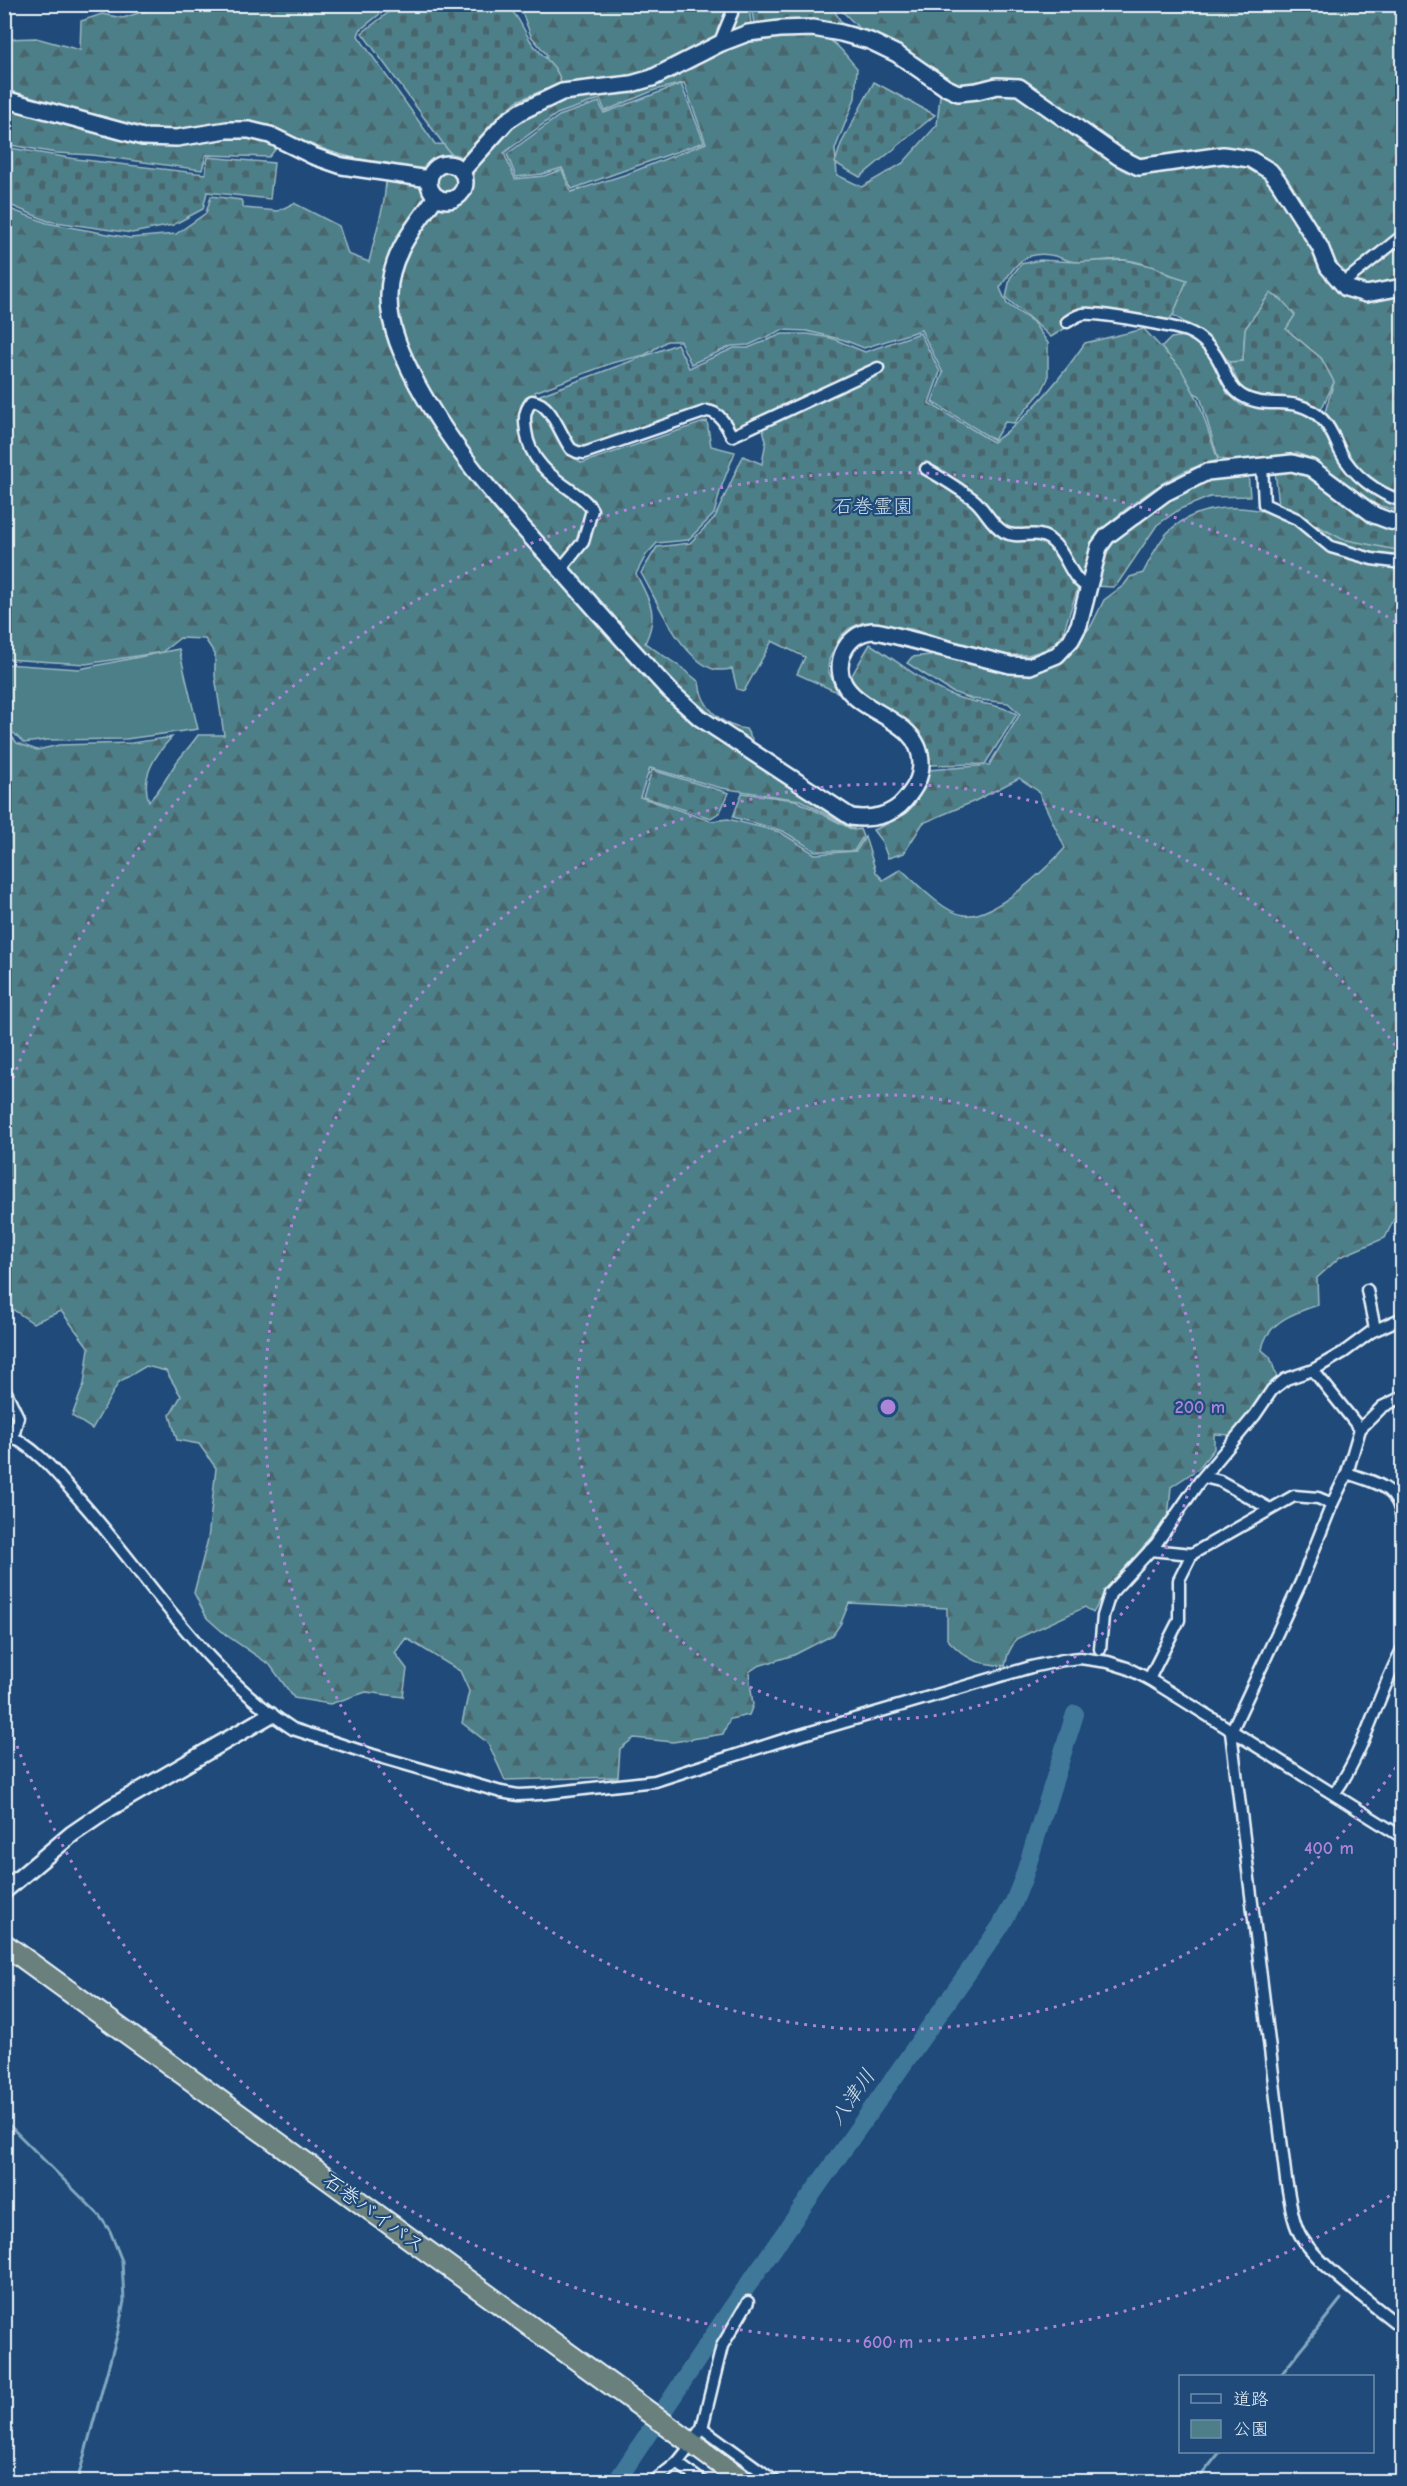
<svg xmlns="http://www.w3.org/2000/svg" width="1407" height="2486" viewBox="0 0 1407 2486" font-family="'Comic Neue','Klee One',sans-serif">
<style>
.green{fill:#4e7f89;stroke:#9bb8c0;stroke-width:1.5}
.forest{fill:url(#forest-firs);stroke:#9bb8c0;stroke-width:1.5;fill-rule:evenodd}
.cemetery{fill:url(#cemetery-stones);stroke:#9bb8c0;stroke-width:1.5}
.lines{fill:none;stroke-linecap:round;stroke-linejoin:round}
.stream{stroke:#83a8c0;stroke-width:3}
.river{stroke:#40789a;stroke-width:18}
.street-casing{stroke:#e8f1f8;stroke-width:15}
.secondary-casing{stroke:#e8f1f8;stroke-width:20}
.highway-casing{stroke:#e8f1f8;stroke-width:24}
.street{stroke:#1f4a7a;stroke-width:10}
.secondary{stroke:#1f4a7a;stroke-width:15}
.highway{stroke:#6a807d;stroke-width:20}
.ring{fill:none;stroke:#ac85d9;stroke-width:3;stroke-dasharray:3 6}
.labels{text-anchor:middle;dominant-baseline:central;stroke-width:4.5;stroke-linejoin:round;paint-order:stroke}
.park-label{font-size:20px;fill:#d1e0e7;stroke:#1f4a7a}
.street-label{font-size:20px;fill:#e8f1f8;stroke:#1f4a7a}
.water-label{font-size:21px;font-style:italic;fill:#cfdfea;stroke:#1f4a7a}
.centre{fill:#ac85d9;stroke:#1f4a7a;stroke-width:3}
.ring-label{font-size:18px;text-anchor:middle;font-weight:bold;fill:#ac85d9;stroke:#1f4a7a;stroke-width:4.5;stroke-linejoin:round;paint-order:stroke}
</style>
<defs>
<pattern id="forest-firs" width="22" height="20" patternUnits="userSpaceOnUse" patternTransform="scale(1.5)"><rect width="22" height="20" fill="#4e7f89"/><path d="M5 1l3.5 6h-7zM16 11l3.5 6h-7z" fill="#4a666d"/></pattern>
<pattern id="cemetery-stones" width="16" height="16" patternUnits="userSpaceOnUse" patternTransform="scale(1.5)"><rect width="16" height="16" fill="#4e7f89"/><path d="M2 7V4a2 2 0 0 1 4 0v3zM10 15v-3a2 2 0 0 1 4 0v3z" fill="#4a666d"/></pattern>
</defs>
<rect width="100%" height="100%" fill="#1f4a7a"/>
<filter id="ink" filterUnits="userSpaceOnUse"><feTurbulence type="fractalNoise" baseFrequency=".0167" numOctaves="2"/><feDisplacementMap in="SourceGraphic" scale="12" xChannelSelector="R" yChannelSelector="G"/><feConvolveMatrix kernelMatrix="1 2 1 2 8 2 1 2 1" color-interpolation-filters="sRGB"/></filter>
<g filter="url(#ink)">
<path class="green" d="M 179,649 L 198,729 L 126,739 L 47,740 L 24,743 L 5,725 L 5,664 L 79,669 Z"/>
<path class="forest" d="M 147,5 L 391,5 L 360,30 L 358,36 L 435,144 L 451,145 L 544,67 L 547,55 L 531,36 L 523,15 L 512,5 L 749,5 L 751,25 L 757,42 C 777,37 810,32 829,40 C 839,44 849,60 857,68 L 855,98 L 835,149 L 837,175 L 862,187 L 903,163 L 937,125 L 940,95 L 888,57 L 836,5 L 1402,5 L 1402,512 L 1377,505 L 1312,459 L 1297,453 L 1230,461 L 1218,458 L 1200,396 L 1179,384 L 977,462 L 1147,352 L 1162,347 L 1171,338 L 1185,336 L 1198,341 L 1214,357 L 1227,393 L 1241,405 L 1291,409 L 1308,415 L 1325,412 L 1334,382 L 1321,358 L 1286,329 L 1282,300 L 1270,294 L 1245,329 L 1243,361 L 1229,362 L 1212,340 L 1173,315 L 1186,280 C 1165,274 1146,261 1124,260 C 1109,258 1093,263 1077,262 C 1068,262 1059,256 1050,255 C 1023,250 1013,268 1000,288 L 1007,304 L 1033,322 L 1048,343 L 1048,378 L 1042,391 L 1014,423 L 1005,422 L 994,440 L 932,402 L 943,373 L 921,330 L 864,348 L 844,340 L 807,331 L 782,330 L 749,345 L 732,346 L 691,364 L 680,341 L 667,341 L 645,355 L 612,363 L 535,392 L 541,413 L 558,433 L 570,455 L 582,463 L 707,421 L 711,446 L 735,452 L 721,488 L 714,514 L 688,540 L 657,543 L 646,555 L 636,574 C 650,601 659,614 645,643 L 682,668 L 699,682 C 701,707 723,727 746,729 L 752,739 L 738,753 L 854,822 L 856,826 L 853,829 L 800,800 L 721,788 L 650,768 L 640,797 L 711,821 L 728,819 L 780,832 L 815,854 L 856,851 L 865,837 L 876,872 L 883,880 L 901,869 C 915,882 944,913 964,915 C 994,919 1046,869 1065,848 L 1038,791 L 1019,778 L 975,801 L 923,823 L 904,853 L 888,858 L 882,842 L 873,830 C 909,815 918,809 928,770 L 989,765 L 1020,714 L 1008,703 L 972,699 L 952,692 L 907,663 L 912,657 L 939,654 L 1031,676 L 1067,655 L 1091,626 L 1104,600 L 1124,585 L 1130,577 L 1143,573 C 1150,560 1157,544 1167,533 C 1198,502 1241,504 1280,515 L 1279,505 L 1328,532 L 1402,551 L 1402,1175 L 1395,1179 L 1398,1211 L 1385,1238 L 1340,1257 L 1317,1278 L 1318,1305 C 1296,1312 1266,1322 1262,1350 L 1270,1357 L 1277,1377 L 1232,1435 L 1214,1434 L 1214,1449 L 1198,1469 L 1171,1487 L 1168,1519 L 1108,1587 L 1093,1613 L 1085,1607 L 1016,1639 L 1008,1654 L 1005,1666 C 975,1663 968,1661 947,1639 L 947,1608 L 849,1603 L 841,1623 L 833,1635 L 794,1655 L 758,1666 L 749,1672 L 753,1705 L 749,1715 L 730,1719 L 723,1734 L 673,1742 L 634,1738 L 620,1749 L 618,1777 L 505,1780 L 488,1743 L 462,1723 L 469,1691 L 460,1671 L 406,1638 L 395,1653 L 407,1669 L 403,1697 L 366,1692 L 330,1704 L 294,1698 L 270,1665 L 226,1635 L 207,1618 L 194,1593 L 208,1539 L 216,1468 L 199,1444 L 177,1440 L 170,1415 L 181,1396 L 166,1371 L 146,1366 L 119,1382 L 92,1429 L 72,1416 L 84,1384 L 89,1348 L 61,1311 L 33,1323 L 5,1304 L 5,728 L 17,743 L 37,750 L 59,745 L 132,743 L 172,737 C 155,755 140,777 149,801 C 162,788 164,781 174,766 C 180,756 191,746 198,735 L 224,735 L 215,676 L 215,654 L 205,639 L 180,638 L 162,652 L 86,664 L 5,659 L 5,207 L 47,223 L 130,238 L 176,234 L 206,213 L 211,196 L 241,200 L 244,208 L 278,211 L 294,203 L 339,226 L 348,254 L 369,262 L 384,201 L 388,163 C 346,158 326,152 288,134 L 269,157 L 206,155 L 202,170 L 92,155 L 56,153 L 5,144 L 4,39 L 36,38 L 80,50 L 81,21 L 102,14 L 123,18 L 148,10 ZM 684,83 L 706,143 L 627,174 L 571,192 L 562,170 L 544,176 L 515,179 L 504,153 L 557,114 L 600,99 L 605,111 L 655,90 Z"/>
<g class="cemetery">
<path d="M 398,5 L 506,5 C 518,15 522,27 530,40 C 539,55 558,64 561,83 L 517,101 L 496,119 L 462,157 L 450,153 L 362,33 Z"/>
<path d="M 751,5 L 831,5 L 843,25 L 814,22 L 754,24 Z"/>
<path d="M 874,82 L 935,115 L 860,177 L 835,163 L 841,144 Z"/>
<path d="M 681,84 L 704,142 L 572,189 L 562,168 L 542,174 L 516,177 L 507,154 L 559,116 L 599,102 L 604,113 Z"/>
<path d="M 4,147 L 76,159 L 205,174 L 208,157 L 274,163 L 270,199 L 207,192 L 203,209 L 173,225 L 132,233 L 48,221 L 5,203 Z"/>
<path d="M 1040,260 L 1076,262 L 1125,260 L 1155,267 L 1168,274 L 1187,280 L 1173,315 L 1166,323 L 1086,309 L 1069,326 L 1051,337 L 1006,298 L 1010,278 L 1021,264 Z"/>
<path d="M 1270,293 L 1282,300 L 1295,315 L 1286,329 L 1321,358 L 1334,382 L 1321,410 L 1301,402 L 1253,396 L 1241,389 L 1229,362 L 1243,361 L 1245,329 Z"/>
<path d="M 1144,329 L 1181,369 L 1198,400 L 1218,460 C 1206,464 1193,467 1183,472 C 1156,485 1112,517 1094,539 L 1063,633 L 1056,642 L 1044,650 L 1028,655 L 1006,655 L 911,629 L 863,622 L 848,629 L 840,637 L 829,660 L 828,670 L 837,692 L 797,674 L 805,657 L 772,641 L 744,691 L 737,689 L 732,669 C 726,670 718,671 713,669 C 681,658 657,601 641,573 L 657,547 L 690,543 L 715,517 L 743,456 L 762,464 L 766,441 L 762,425 L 730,440 L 717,419 L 709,415 L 577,457 L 549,415 L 540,395 L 677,344 L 689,368 L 734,348 L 748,348 L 782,334 L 808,334 L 831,338 L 865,352 L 920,333 L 940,372 L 929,403 L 993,442 C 1030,417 1060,379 1085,343 Z"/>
<path d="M 1275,471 L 1298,471 L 1377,523 L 1402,529 L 1402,551 L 1342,539 L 1279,505 Z"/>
<path d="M 1248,473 L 1250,496 L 1210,497 L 1180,509 L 1157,525 L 1118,583 L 1113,587 L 1093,586 L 1108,542 L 1172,494 L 1201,481 Z"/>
<path d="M 870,644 C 896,660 926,685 954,696 C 975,704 998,703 1017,714 L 985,764 L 927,765 L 924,749 L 848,682 Z"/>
<path d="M 652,770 L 729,793 L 720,812 L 711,818 L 643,797 Z"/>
<path d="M 742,793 L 795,800 L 853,830 L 860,829 L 863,837 L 854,851 L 815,851 L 783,831 L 733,817 Z"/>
</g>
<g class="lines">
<g class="stream">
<path d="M 4,2120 L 99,2215 L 110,2231 L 122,2261 L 124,2301 L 118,2332 L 77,2482"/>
<path d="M 1280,2376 L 1341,2299"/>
<path d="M 1196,2482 L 1220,2452"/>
</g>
<path class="river" d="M 616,2482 L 731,2309 L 1000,1927 L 1013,1904 L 1023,1879 L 1075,1714"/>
<g class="street-casing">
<g id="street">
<path d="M 719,44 L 732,13 L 733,4"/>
<path d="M 1342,284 L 1402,236"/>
<path d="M 1067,322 C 1073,318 1077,315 1083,314 C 1099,312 1170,326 1187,331 C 1195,334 1203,340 1209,347 C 1224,361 1224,384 1241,395 C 1267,412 1294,392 1322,419 C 1331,428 1335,440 1340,451 C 1352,475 1377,493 1402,501"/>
<path d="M 1262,466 L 1264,504 L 1297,519 L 1331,547 L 1372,559 L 1402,563"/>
<path d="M 926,469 C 942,478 958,488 973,499 C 985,508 990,524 1004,532 C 1018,540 1035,529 1049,539 C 1068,553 1069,579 1088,587"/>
<path d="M 560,570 L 583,542 L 592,510 C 588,502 580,497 572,491 C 550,476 529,459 526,431 C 524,418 524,411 532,401 C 552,403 560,435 571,449 L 577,452 L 584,453 L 707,411 C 720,412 726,425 732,436 L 878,368"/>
<path d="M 1367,1290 L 1375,1329"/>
<path d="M 1313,1370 L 1360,1429 L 1347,1473 L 1332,1504 L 1301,1582 L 1231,1732 L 1286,2180 C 1290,2198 1292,2223 1302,2238 C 1322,2269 1373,2304 1402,2328"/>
<path d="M 4,1388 L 18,1417 L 13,1437"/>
<path d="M 1360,1429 L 1382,1407 L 1402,1397"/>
<path d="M 4,1433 C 38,1447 61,1479 85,1506 C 152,1582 206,1673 293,1729 L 373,1755 L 501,1792 L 518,1795 L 539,1794 L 655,1781 L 780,1741 L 1031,1667 L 1063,1660 L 1080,1658 L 1108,1662 L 1127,1668 L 1149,1679 L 1402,1837"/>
<path d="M 1347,1473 C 1375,1483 1398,1485 1402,1519"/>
<path d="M 1204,1477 L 1220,1481 L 1270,1509"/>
<path d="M 1150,1550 L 1192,1554"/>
<path d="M 1100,1649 L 1103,1616 L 1110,1594 L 1156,1544 L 1199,1482 L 1255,1415 L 1272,1390 L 1286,1379 L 1313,1370 L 1344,1352 L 1371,1332 L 1402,1318"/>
<path d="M 1149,1679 L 1179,1620 L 1179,1580 L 1192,1554 L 1294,1496 L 1318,1498 L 1332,1504"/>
<path d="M 1334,1794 C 1365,1751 1377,1696 1402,1650"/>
<path d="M 702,2428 L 776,2482"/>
<path d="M 696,2436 L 702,2428 L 722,2346 L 748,2302"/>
<path d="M 677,2463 L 703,2482"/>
<path d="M 653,2482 L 677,2463 L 685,2453"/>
</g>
</g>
<g class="secondary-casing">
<g id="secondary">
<path d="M 4,99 L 143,137 L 177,138 L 227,130 L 249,130 L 270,135 L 313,156 L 342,166 L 429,179"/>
<circle cx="447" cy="182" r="18"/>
<path d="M 462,171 L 507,121 L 522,111 L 562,92 L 631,84 L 652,78 L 719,44 L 748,33 L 780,29 L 813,28 L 841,33 L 870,41 L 897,54 L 945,87 L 958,93 L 977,91 L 997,86 L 1019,87 L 1119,157 L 1139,167 L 1223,155 L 1250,159 L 1270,171 L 1278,181 L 1320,247 L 1328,267 L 1346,288 L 1366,294 L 1402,287"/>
<path d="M 436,197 C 413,228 388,258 389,298 C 389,328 403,357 417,384 C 455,454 507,511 561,570 C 597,611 633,652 671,692 L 700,718 L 851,817 C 871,820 892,816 905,800 C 915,788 921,778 921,763 C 920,720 866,716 846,687 C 832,666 844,634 872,631 C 876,631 881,632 885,633 L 1010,665 L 1030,666 L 1057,655 L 1071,640 L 1079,625 L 1099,547 L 1107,536 L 1165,493 L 1207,472 L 1292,463 L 1311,468 L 1374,515 L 1390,521 L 1402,523"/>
<path d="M 4,1891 L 72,1834 L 110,1808 L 270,1715"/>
</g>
</g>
<g class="highway-casing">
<path id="highway" d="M 4,1944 L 745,2482"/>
</g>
<use href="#street" class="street"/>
<use href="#secondary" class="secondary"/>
<use href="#highway" class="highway"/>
</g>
</g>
<g class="ring">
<circle cx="888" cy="1407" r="312"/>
<path d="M1401 1760A623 623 0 1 1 1401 1054"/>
<path d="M1397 2191A935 935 0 0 1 7 1719M7 1095A935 935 0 0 1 1397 623"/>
</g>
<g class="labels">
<g class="park-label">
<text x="873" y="506">石巻霊園</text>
</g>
<g class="street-label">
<text transform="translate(374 2213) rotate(36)">石巻バイパス</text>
</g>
<g class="water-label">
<text transform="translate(852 2097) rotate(-55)">八津川</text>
</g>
</g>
<circle cx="888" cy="1407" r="9" class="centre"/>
<g class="ring-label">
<text x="1200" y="1413">200 m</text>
<text x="1329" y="1854">400 m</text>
<text x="888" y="2348">600 m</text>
</g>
<rect width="1407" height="2486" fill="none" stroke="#1f4a7a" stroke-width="24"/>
<rect x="12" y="12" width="1383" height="2462" fill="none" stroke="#e8f1f8" stroke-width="2" filter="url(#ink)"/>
<rect x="1179" y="2375" width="195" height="78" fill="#1f4a7a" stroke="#6f8dac" stroke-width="1.5"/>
<rect x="1191" y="2394" width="30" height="9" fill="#1f4a7a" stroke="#6f8dac" stroke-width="1.5"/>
<text x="1233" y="2405" font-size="18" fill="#e8f1f8">道路</text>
<rect x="1191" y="2420" width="30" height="18" fill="#4e7f89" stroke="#6f8dac" stroke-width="1.5"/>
<text x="1233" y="2435" font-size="18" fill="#e8f1f8">公園</text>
</svg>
